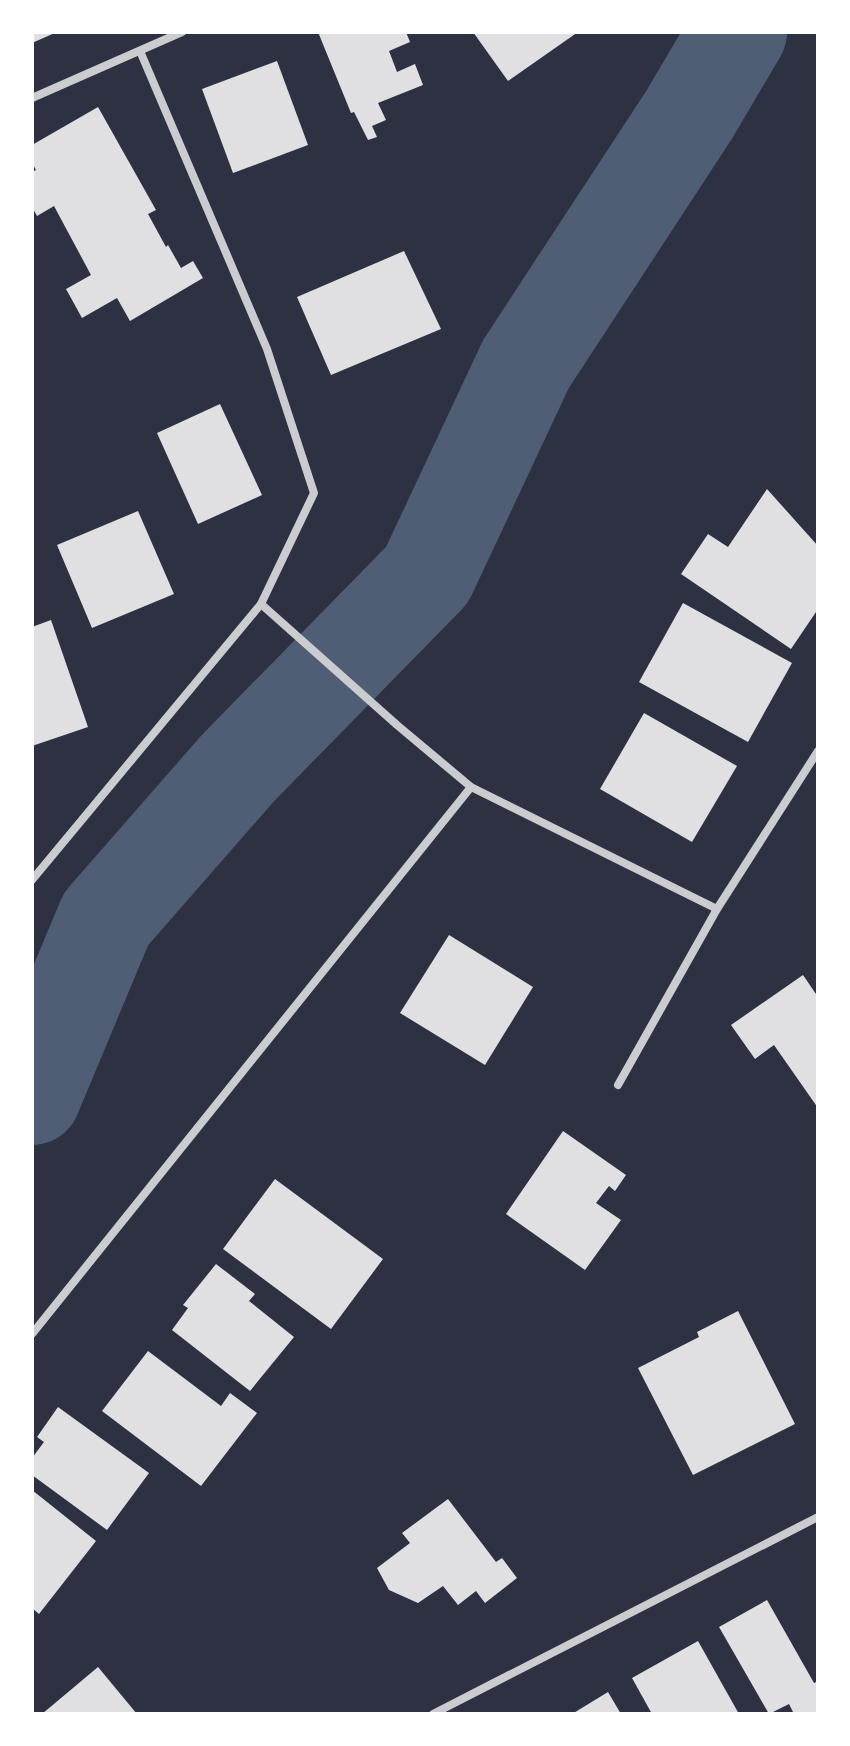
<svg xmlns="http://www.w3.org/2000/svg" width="850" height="1746" viewBox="0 0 850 1746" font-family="Karla,sans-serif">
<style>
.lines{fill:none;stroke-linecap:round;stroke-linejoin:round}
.river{stroke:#4f5d75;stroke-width:98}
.building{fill:#e0e0e3}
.minor{stroke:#caccd0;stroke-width:8}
</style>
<rect width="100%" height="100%" fill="#2d3142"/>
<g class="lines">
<path class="river" d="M 32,1096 L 106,919 L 238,768 L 427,575 L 526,364 L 689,115 L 738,32"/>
</g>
<g class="building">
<path d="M 32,32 L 57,32 L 32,43 Z"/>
<path d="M 318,32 L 406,32 L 410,42 L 389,51 L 397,72 L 415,64 L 423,85 L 378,103 L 386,120 L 372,126 L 377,137 L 368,140 L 354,112 L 351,113 Z"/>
<path d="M 473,32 L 578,32 L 508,81 Z"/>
<path d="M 277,61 L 308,145 L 233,173 L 202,89 Z"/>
<path d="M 98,107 L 156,210 L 148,214 L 166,247 L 168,245 L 181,268 L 193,261 L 203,278 L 130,321 L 117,298 L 82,318 L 66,289 L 91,275 L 54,206 L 37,216 L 32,207 L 32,172 L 36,170 L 32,163 L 32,145 Z"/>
<path d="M 404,251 L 441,329 L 331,375 L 297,297 Z"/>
<path d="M 220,404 L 262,495 L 198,524 L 157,433 Z"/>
<path d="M 767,489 L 818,546 L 818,609 L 791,649 L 681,574 L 708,534 L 728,547 Z"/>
<path d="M 138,511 L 174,594 L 92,628 L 57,545 Z"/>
<path d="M 683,603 L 792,663 L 748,742 L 639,682 Z"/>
<path d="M 51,620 L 88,727 L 32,746 L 32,627 Z"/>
<path d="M 644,713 L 737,766 L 692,842 L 600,789 Z"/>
<path d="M 449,935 L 533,987 L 485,1065 L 400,1013 Z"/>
<path d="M 803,975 L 818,997 L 818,1108 L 774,1045 L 755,1059 L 731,1025 Z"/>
<path d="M 563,1131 L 626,1175 L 615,1191 L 609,1186 L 596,1203 L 621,1220 L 585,1270 L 506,1214 Z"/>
<path d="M 275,1179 L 383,1259 L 331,1329 L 223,1249 Z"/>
<path d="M 216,1264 L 255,1294 L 249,1301 L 294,1337 L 250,1391 L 172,1330 L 188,1308 L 183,1305 Z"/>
<path d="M 738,1311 L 795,1424 L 693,1475 L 638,1368 L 699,1337 L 697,1332 Z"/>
<path d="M 148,1351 L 221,1406 L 230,1393 L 257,1413 L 201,1486 L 102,1411 Z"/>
<path d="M 58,1407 L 149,1473 L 107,1530 L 32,1475 L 32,1458 L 44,1442 L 37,1437 Z"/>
<path d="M 32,1490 L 96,1541 L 39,1614 L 32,1608 Z"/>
<path d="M 448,1499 L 496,1562 L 502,1558 L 517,1578 L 485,1603 L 476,1591 L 458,1605 L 443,1586 L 418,1603 L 389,1590 L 377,1568 L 410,1543 L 402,1533 Z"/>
<path d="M 767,1600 L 814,1683 L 818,1681 L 818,1714 L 794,1714 L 789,1704 L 769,1714 L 719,1627 Z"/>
<path d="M 698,1641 L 739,1714 L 652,1714 L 632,1678 Z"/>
<path d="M 98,1667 L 137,1714 L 42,1714 Z"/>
<path d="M 608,1692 L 621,1714 L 572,1714 Z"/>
</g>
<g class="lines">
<g class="minor">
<path d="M 32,98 L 182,32"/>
<path d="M 261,604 L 397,725 L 471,787 L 717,909"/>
<path d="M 32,880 L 261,604 L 314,493 L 267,349 L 140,51"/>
<path d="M 618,1085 L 717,909 L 818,751"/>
<path d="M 32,1334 L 471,787"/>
<path d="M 433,1714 L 818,1517"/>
</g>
</g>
<rect width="850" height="1746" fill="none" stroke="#ffffff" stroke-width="68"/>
</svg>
